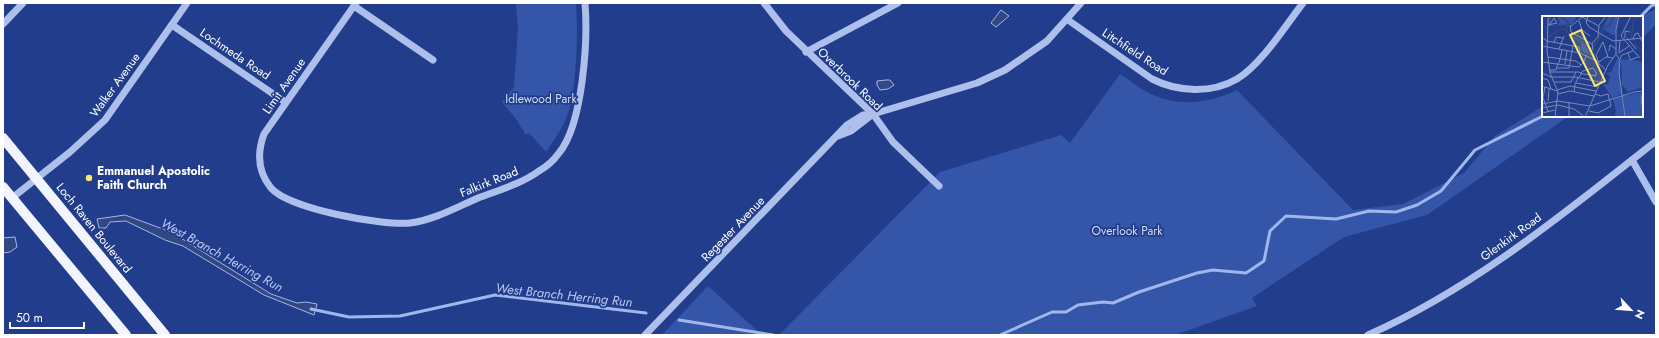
<svg xmlns="http://www.w3.org/2000/svg" width="1659" height="338" viewBox="0 0 1659 338" font-family="Jost,sans-serif">
<style>
.green{fill:#3455a8}
.water{fill:#334882;stroke:#a1b7ec}
.lines{fill:none;stroke-linecap:round;stroke-linejoin:round}
.stream{stroke:#a1b7ec;stroke-width:3}
.minor{stroke:#adbfeb;stroke-width:7}
.major{stroke:#f2f5fe;stroke-width:10}
.poi-dot{fill:#f8e86e;stroke:#213d8b;stroke-width:1.5}
.labels{text-anchor:middle;dominant-baseline:central;stroke-width:3.5;stroke-linejoin:round;paint-order:stroke}
.street-label{font-size:12px;fill:#fff;stroke:#213d8b}
.park-label{font-size:12px;fill:#d2ddf8;stroke:#213d8b}
.poi-label{font-size:12px;font-weight:bold;fill:#fff;stroke:#213d8b;text-anchor:start}
.water-label{font-size:13px;font-style:italic;fill:#b9c9f2;stroke:#213d8b}
.inset-river{fill:none;stroke:#334882;stroke-width:2}
.inset-road{fill:none;stroke:#7a8bb9;stroke-width:1}
.view{fill:#f8e86e;fill-opacity:0.15;stroke:#f8e86e;stroke-width:2}
.inset-edge{fill:none;stroke:#fff;stroke-width:2}
</style>
<rect width="100%" height="100%" fill="#213d8b"/>
<g class="green">
<path d="M 516,3 L 576,3 C 578,31 577,85 569,111 C 564,126 555,139 546,152 L 529,133 L 526,135 L 516,119 L 502,102 L 514,87 L 518,29 Z"/>
<path d="M 1656,9 L 1656,25 L 1642,38 L 1642,17 L 1639,17 Z"/>
<path d="M 1120,74 C 1128,79 1137,86 1145,91 C 1176,108 1207,104 1237,90 L 1353,210 L 1403,204 L 1464,173 L 1495,136 L 1543,106 L 1543,116 L 1569,116 L 1427,215 L 1344,237 L 1252,298 L 1257,306 L 1175,335 L 779,335 L 940,172 L 1061,135 L 1070,143 Z"/>
<path d="M 708,286 L 762,335 L 662,335 Z"/>
</g>
<g class="water">
<path d="M 1001,10 L 1009,16 L 996,27 L 991,23 Z"/>
<path d="M 886,80 L 890,80 L 894,85 L 888,89 L 880,90 L 877,85 L 877,81 Z"/>
<path d="M 125,215 L 171,232 L 271,294 L 297,303 L 306,302 L 317,304 L 314,315 L 264,295 L 183,246 L 165,240 L 126,221 L 110,222 L 106,228 L 99,228 L 97,219 Z"/>
<path d="M 15,237 L 17,247 L 10,252 L 3,253 L 3,238 Z"/>
</g>
<g class="lines">
<g class="stream">
<path d="M 1640,17 L 1651,6 L 1656,4"/>
<path d="M 311,309 L 349,317 L 400,316 L 495,295 L 646,313"/>
<path d="M 679,320 L 773,335"/>
<path d="M 1000,335 L 1052,312 L 1066,312 L 1078,305 L 1103,302 L 1113,303 L 1139,292 L 1197,273 L 1213,270 L 1246,273 L 1264,261 L 1270,231 L 1286,216 L 1336,219 L 1369,211 L 1396,212 L 1417,205 L 1441,191 L 1475,150 L 1543,116"/>
</g>
<g class="minor">
<path d="M 356,3 L 264,134 C 257,153 258,172 271,188 C 289,209 383,226 410,223 C 434,220 457,207 478,198 C 499,190 521,184 539,171 C 546,167 554,160 559,153 C 583,124 588,40 585,3"/>
<path d="M 764,3 L 786,31 L 873,114 L 893,142 L 939,186"/>
<path d="M 354,6 L 433,60"/>
<path d="M 1068,20 L 1152,79 C 1178,92 1211,94 1237,79 C 1261,65 1286,25 1303,3"/>
<path d="M 3,24 L 23,3"/>
<path d="M 172,25 L 285,102"/>
<path d="M 806,52 L 898,3"/>
<path d="M 838,136 L 851,131 L 873,114"/>
<path d="M 1632,160 L 1656,202"/>
<path d="M 12,198 L 70,152 L 105,120 L 187,3"/>
<path d="M 645,335 L 847,125 L 863,115 L 873,114 L 977,83 L 1005,70 L 1047,41 L 1081,3"/>
<path d="M 1368,335 C 1474,288 1566,212 1656,141"/>
</g>
<g class="major">
<path d="M 3,138 L 165,335"/>
<path d="M 3,187 L 126,335"/>
</g>
</g>
<circle class="poi-dot" cx="89" cy="178" r="4"/>
<g class="labels">
<g class="street-label">
<text transform="translate(1135 52) rotate(33)">Litchfield Road</text>
<text transform="translate(235 54) rotate(34)">Lochmeda Road</text>
<text transform="translate(850 79) rotate(44)">Overbrook Road</text>
<text transform="translate(115 85) rotate(-54)">Walker Avenue</text>
<text transform="translate(284 86) rotate(-55)">Limit Avenue</text>
<text transform="translate(489 182) rotate(-22)">Falkirk Road</text>
<text transform="translate(94 228) rotate(51)">Loch Raven Boulevard</text>
<text transform="translate(733 229) rotate(-46)">Regester Avenue</text>
<text transform="translate(1511 237) rotate(-36)">Glenkirk Road</text>
</g>
<g class="park-label">
<text x="541" y="99">Idlewood Park</text>
<text x="1127" y="231">Overlook Park</text>
</g>
<g class="poi-label">
<text x="97" y="171">Emmanuel Apostolic<tspan x="97" dy="14">Faith Church</tspan></text>
</g>
<g class="water-label">
<text transform="translate(222 255) rotate(29)">West Branch Herring Run</text>
<text transform="translate(564 295) rotate(6)">West Branch Herring Run</text>
</g>
</g>
<g transform="translate(1542 16)">
<rect width="101" height="101" fill="#213d8b"/>
<path d="M 7,0 L 9,0 L 8,9 L 15,9 L 18,6 L 14,0 L 36,0 L 30,8 L 26,9 L 25,14 L 29,19 L 38,23 L 52,34 L 54,45 L 52,41 L 39,35 L 39,26 L 27,18 L 25,14 L 25,9 L 6,10 ZM 67,0 L 76,0 L 73,19 L 70,19 L 60,12 ZM 75,43 L 78,43 L 77,57 L 80,78 L 70,82 L 61,68 L 66,68 L 68,60 L 64,57 L 69,56 ZM 79,43 L 98,45 L 101,48 L 101,71 L 86,76 L 80,69 ZM 100,76 L 101,101 L 83,101 L 81,80 ZM 80,80 L 82,101 L 72,101 L 74,95 L 71,83 Z" fill="#3455a8"/>
<path class="inset-river" d="M 18,0 L 26,6 L 24,14 L 28,19 L 43,28 L 52,42M 60,18 L 60,12 L 67,10 L 72,0M 6,21 L 18,13 L 23,14M 89,22 L 92,2 L 101,1M 92,28 L 101,36M 51,38 L 53,27 L 59,20"/>
<path class="inset-road" d="M 46,0 L 44,6 L 47,11 L 71,25 L 101,22M 89,0 L 79,20 L 98,42M 6,2 L 5,34 L 8,57 L 16,76 L 15,84M 37,5 L 40,14 L 48,20M 6,9 L 15,7 L 12,2 L 8,8M 28,9 L 29,16 L 50,28M 28,11 L 40,1 L 57,10M 0,21 L 5,25 L 37,31 L 38,37M 83,22 L 83,15 L 88,16M 85,22 L 94,33M 91,23 L 93,18 L 96,17 L 101,27M 78,24 L 77,37 L 87,30M 12,26 L 14,21 L 21,22M 0,30 L 38,37 L 57,46 L 64,41 L 71,42M 17,33 L 22,20M 51,34 L 50,27 L 56,21 L 57,9 L 64,0M 67,35 L 68,29 L 74,33M 86,37 L 88,44 L 96,41M 74,38 L 78,44 L 77,56 L 83,101M 6,41 L 34,45 L 39,49M 78,43 L 80,39 L 91,35M 0,46 L 37,51 L 41,47 L 45,39M 17,47 L 20,34M 23,48 L 25,35M 15,52 L 27,52 L 31,30M 8,54 L 14,54 L 16,47M 64,54 L 57,48 L 54,39 L 61,26 L 66,41M 8,56 L 37,56 L 38,57 L 39,57 L 40,58 L 42,58 L 54,60 L 54,56 L 51,52 L 41,55 L 39,57 L 39,58 L 38,60 L 36,62 L 33,68 L 32,76M 0,57 L 9,61 L 33,61 L 58,66M 0,62 L 6,64 L 9,73M 12,66 L 29,66 L 34,56M 34,67 L 56,71M 0,70 L 15,75M 3,71 L 1,82 L 6,95M 15,74 L 28,70 L 54,75M 101,75 L 99,83 L 101,95M 16,78 L 28,75 L 52,80M 6,85 L 7,73M 27,86 L 27,101M 0,88 L 16,85 L 48,90 L 92,76 L 101,75M 0,92 L 16,89 L 32,93 L 43,101M 47,95 L 56,97 L 69,90 L 66,78 L 59,80 L 53,78M 0,97 L 13,94M 13,101 L 15,84M 43,101 L 66,49 L 74,38 L 74,14 L 77,0"/>
<path class="view" d="M 39,14 L 63,65 L 53,70 L 28,19 Z"/>
<rect width="101" height="101" class="inset-edge"/>
</g>
<rect width="1659" height="338" fill="none" stroke="#ffffff" stroke-width="8"/>
<g transform="translate(1631 310) rotate(116)" stroke="#213d8b" stroke-width="3" paint-order="stroke">
<path d="M0-3L7 15L0 10L-7 15Z" fill="#ffffff"/>
<text y="-6" font-size="11" font-weight="bold" text-anchor="middle" fill="#ffffff">N</text>
</g>
<path d="M10 322v6h74v-6" fill="none" stroke="#ffffff" stroke-width="2"/>
<text x="16" y="322" font-size="12" fill="#ffffff" stroke="#213d8b" stroke-width="3" paint-order="stroke">50 m</text>
</svg>
